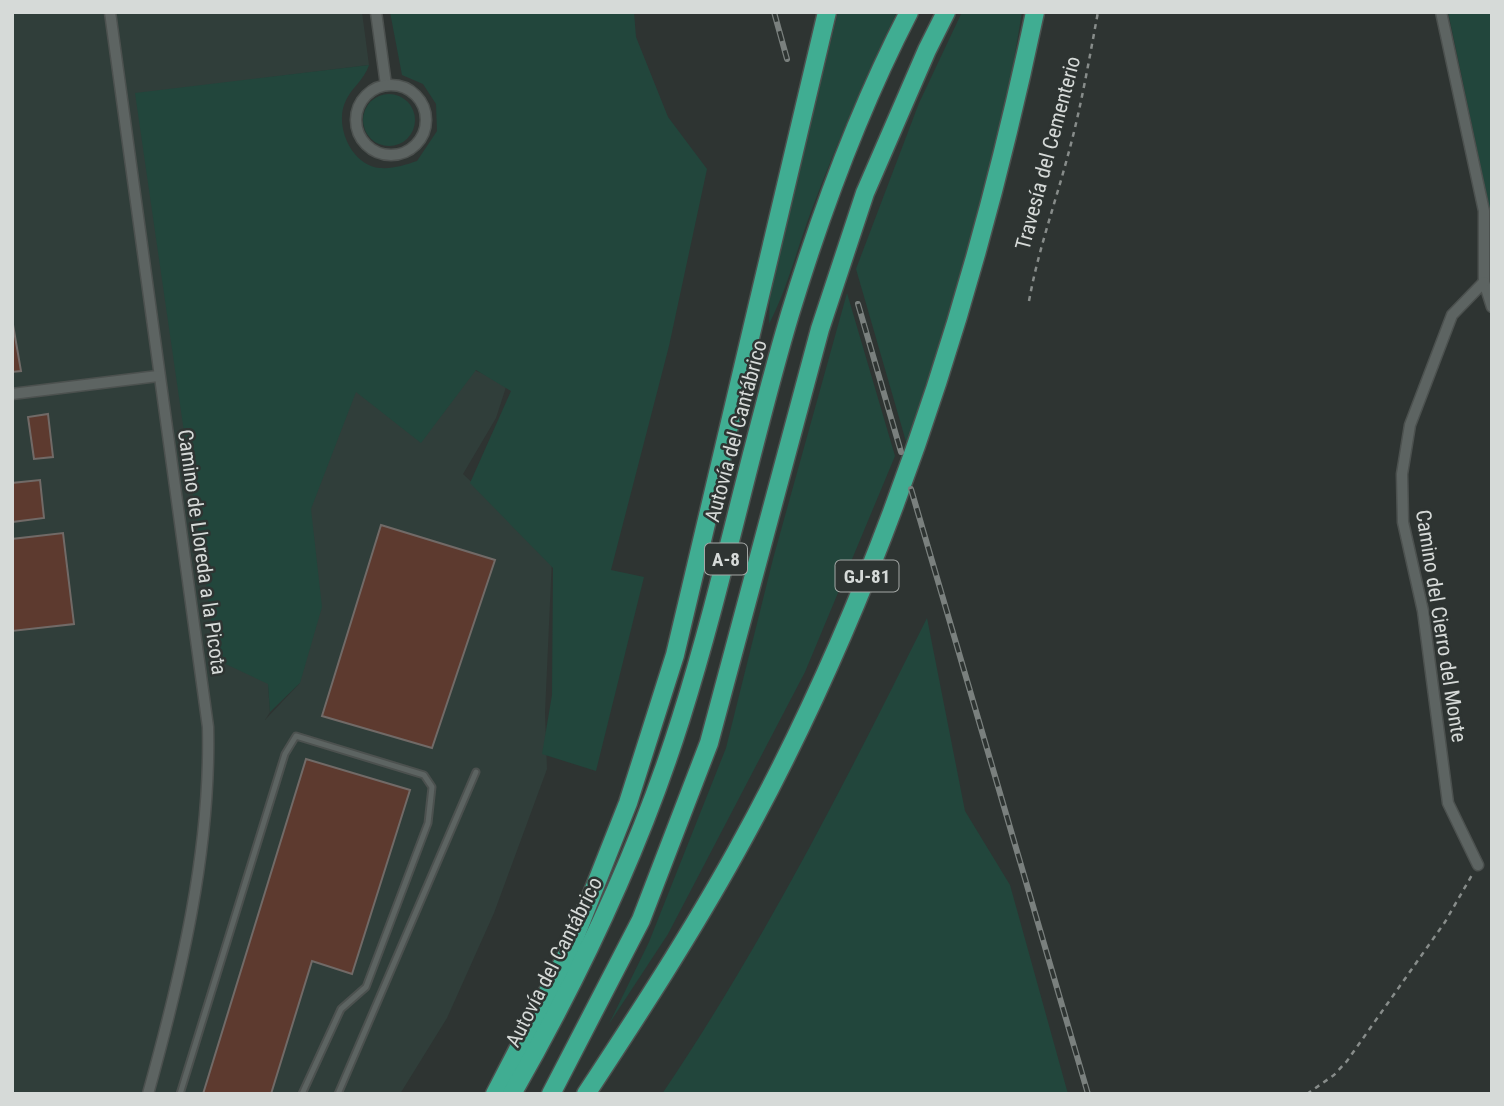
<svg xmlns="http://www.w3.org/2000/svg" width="1504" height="1106" viewBox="0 0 1504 1106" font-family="'Roboto Condensed',sans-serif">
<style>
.built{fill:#303e3a}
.green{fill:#22463c}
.building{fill:#5d3a2f;stroke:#716a67;stroke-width:2}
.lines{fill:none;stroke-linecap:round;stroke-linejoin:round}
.service-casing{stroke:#4c514f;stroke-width:9}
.minor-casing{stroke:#4c514f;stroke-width:13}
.motorway-casing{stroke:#4c514f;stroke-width:21}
.path{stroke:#878c8a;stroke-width:2.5;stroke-dasharray:5 5;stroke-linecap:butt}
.service{stroke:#5d6462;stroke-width:5}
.minor{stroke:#5d6462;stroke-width:10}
.motorway{stroke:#40ad92;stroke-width:18}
.rail-casing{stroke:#7a807e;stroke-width:6}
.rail{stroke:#2e3432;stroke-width:3.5;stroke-dasharray:10;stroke-linecap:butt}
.labels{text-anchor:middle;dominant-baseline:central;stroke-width:5;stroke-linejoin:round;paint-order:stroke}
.shield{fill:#2e3432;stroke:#a4a8a6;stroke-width:2}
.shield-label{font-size:19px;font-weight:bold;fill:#d6dad8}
.street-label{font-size:21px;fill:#d6dad8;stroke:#2e3432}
</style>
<rect width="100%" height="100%" fill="#2e3432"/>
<path class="built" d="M 12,12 L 362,12 L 369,65 L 136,94 L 268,684 L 270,712 L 265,720 L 300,683 L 303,502 L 353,388 L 467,367 L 507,384 L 496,418 L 463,474 L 552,558 L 545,713 L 547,769 L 494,913 L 447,1018 L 400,1094 L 12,1094 Z"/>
<g class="green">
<path d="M 390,12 L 634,12 L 636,37 L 668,117 L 707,169 L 669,346 L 611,570 L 644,577 L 596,771 L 542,754 L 552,695 L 553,568 L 470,483 L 511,391 L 476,370 L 421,443 L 356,392 L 311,509 L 322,607 L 300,683 L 270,712 L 268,684 L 217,660 L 135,93 L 369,65 C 364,81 350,88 344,105 C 336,129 352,165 380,168 C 393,169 405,165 417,161 L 437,131 L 436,104 L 423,84 L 402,75 Z"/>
<path d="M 838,12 L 897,12 C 867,77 837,142 812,209 C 797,248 788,287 769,324 L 770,288 Z"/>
<path d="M 962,12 L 1022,12 L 1004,120 L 955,293 L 907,445 L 856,269 L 919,103 Z"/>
<path d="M 1448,12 L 1492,12 L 1492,275 L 1492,220 Z"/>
<circle cx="389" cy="120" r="26"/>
<path d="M 847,293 L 895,456 L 805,672 L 668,934 L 609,1024 L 649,942 L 726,748 L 773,559 Z"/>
<path d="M 927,618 L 965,811 L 1010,885 L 1068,1094 L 662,1094 C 764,943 846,781 927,618 Z"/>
</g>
<g class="building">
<path d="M 12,319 L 21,371 L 12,372 Z"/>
<path d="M 48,414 L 53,457 L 34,459 L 28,417 Z"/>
<path d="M 40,480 L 44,518 L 12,522 L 12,483 Z"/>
<path d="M 381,525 L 495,560 L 432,748 L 322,716 Z"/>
<path d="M 63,533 L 74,624 L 12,631 L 12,539 Z"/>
<path d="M 306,759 L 410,790 L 352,974 L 312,961 L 271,1094 L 203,1094 Z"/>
</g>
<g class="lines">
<g class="service-casing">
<g id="service">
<path d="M 180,1094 L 285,754 L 296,736 L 424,775 L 432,787 L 428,823 L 366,987 L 341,1009 L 302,1094"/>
<path d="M 338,1094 L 476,772"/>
</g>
</g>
<g class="minor-casing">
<g id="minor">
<path d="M 110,12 L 208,727 C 211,851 181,975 148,1094"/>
<path d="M 376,12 L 386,85"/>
<path d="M 1441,12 L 1484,211 L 1484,282 L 1492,307"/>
<circle cx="391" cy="120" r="35"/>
<path d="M 12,394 L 158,376"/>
<path d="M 1478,865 L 1448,803 L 1423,611 L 1403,522 L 1402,474 L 1410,425 L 1452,315 L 1484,282"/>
</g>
</g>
<g class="motorway-casing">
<g id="motorway">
<path d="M 495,1094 L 571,947 L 628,803 L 675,655 L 827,12"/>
<path d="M 512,1094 C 580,975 640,849 681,718 C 723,585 750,448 790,314 C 821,212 860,107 909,12"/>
<path d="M 551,1094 L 641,920 L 709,743 L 820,329 L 865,193 L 927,50 L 946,12"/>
<path d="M 586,1094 C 638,1015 690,935 736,852 C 881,591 974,303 1035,12"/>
</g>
</g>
<g class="path">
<path d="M 1029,301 C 1038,251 1055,204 1068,155 C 1081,108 1089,60 1098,12"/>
<path d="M 1307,1094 L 1334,1075 L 1347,1061 L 1445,922 L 1472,875"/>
</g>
<use href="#service" class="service"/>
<use href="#minor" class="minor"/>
<use href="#motorway" class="motorway"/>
<g class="rail-casing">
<g id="rail">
<path d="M 774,12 L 787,59"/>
<path d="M 858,304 L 901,452"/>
<path d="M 911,489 L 1088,1094"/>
</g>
</g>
<use href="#rail" class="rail"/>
</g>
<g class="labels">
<g class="shield">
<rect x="705" y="543.5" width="42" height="31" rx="5"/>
<rect x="835.5" y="560.5" width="63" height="31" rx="5"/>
</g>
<g class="shield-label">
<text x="726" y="559">A-8</text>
<text x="867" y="576">GJ-81</text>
</g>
<g class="street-label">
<text transform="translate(1048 153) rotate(-75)">Travesía del Cementerio</text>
<text transform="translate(736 431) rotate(-75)">Autovía del Cantábrico</text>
<text transform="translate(202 552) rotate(82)">Camino de Lloreda a la Picota</text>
<text transform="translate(1441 626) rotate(81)">Camino del Cierro del Monte</text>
<text transform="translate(554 962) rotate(-63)">Autovía del Cantábrico</text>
</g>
</g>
<rect width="1504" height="1106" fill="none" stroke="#d6dad8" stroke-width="28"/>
</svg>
